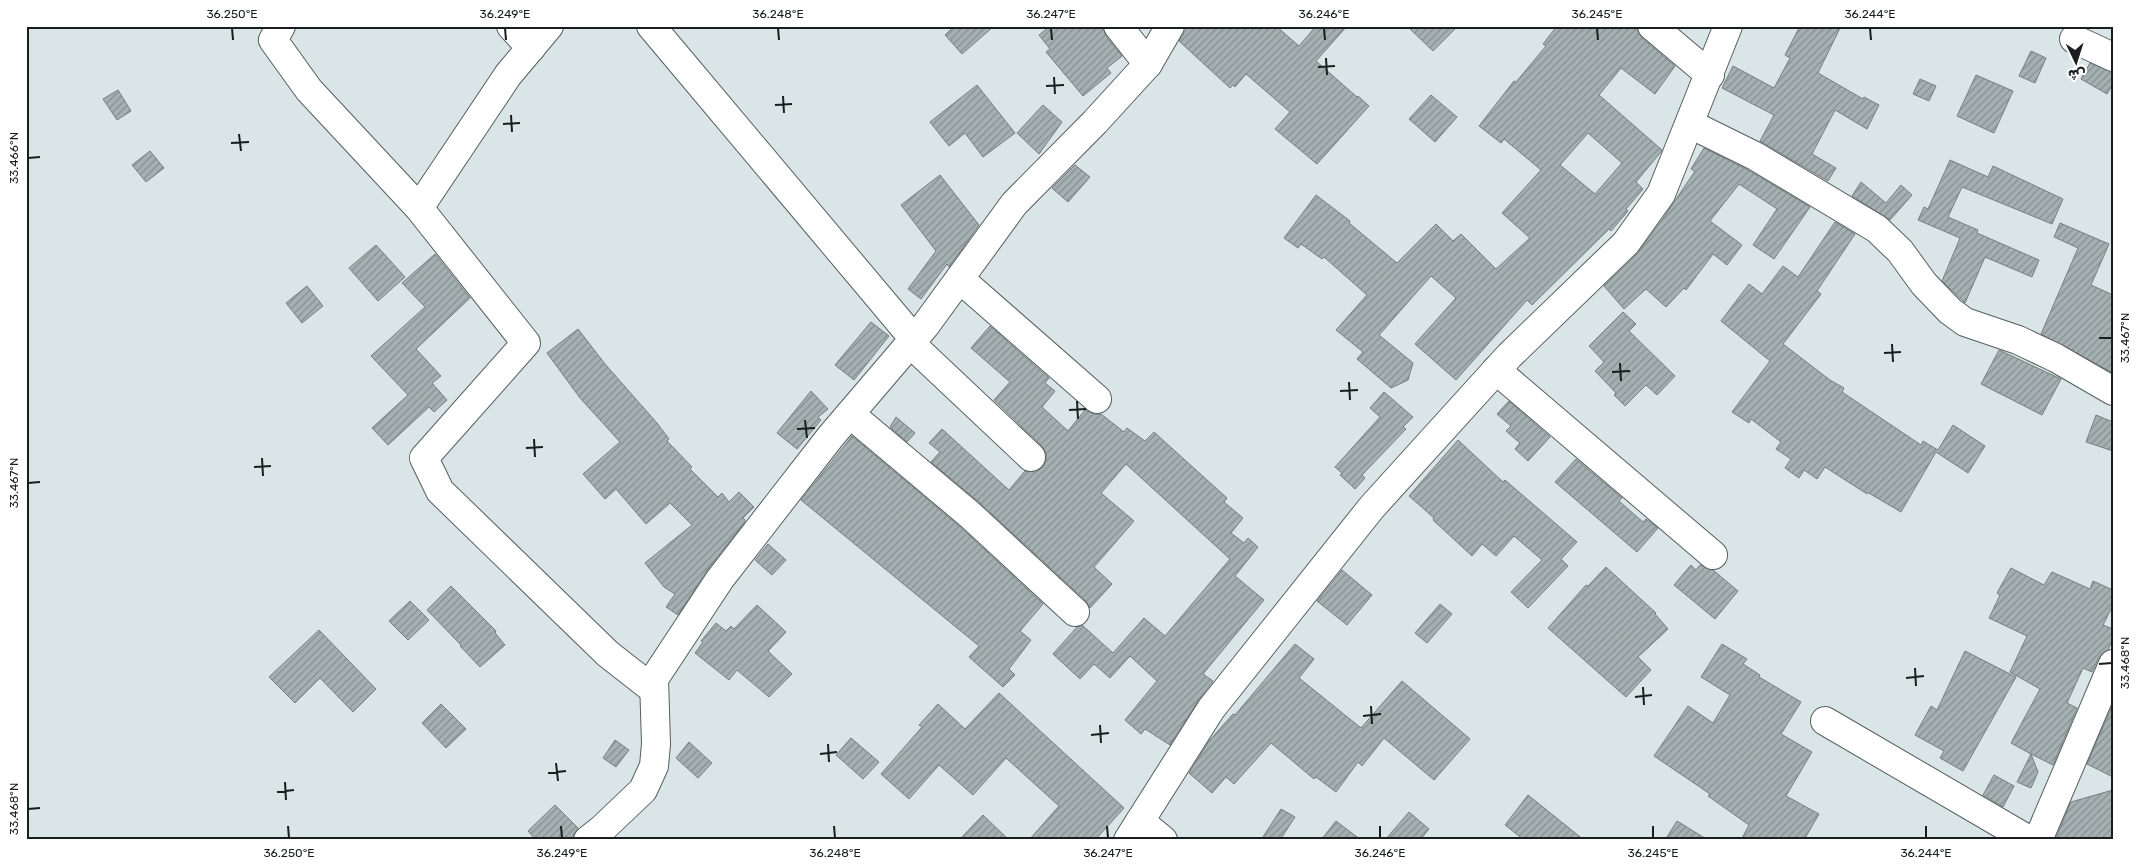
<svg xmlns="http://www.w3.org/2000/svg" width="2139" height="866" viewBox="0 0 2139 866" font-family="Rubik,Cairo,sans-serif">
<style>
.building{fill:url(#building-hatch);stroke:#768082;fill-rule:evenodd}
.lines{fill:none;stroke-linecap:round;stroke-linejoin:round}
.minor-casing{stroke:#555e60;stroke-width:30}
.minor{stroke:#fff;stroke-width:28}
.ticks{fill:none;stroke:#191d1d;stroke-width:2}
.neatline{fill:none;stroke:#191d1d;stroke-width:2}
.ticks-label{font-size:12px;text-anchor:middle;fill:#191d1d}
</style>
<defs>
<pattern id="building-hatch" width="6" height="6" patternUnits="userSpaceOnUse" patternTransform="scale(1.25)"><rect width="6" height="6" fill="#a5b0b2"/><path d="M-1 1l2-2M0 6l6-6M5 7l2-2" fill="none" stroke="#868f90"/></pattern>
</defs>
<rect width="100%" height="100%" fill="#dae5e7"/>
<g class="building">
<path d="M 954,26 L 994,26 L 962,54 L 945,35 Z"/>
<path d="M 1050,26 L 1103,26 L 1106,36 L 1122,56 L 1107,68 L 1111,73 L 1083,96 L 1046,52 L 1050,49 L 1039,35 Z"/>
<path d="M 1188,26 L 1276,26 L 1299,46 L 1316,26 L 1347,26 L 1316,61 L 1357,97 L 1358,96 L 1369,106 L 1317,164 L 1275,129 L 1290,112 L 1246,74 L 1235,87 L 1233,85 L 1230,88 L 1179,41 Z"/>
<path d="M 1407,26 L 1458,26 L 1433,51 Z"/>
<path d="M 1557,26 L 1637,26 L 1638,32 L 1642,38 L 1675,66 L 1655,94 L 1621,68 L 1599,95 L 1662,150 L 1660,153 L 1636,182 L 1643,189 L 1626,209 L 1628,211 L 1611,231 L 1609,229 L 1532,305 L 1527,300 L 1456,380 L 1415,344 L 1456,298 L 1431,276 L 1379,335 L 1413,363 L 1408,380 L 1391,388 L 1357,359 L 1363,352 L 1336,330 L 1367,295 L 1324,257 L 1322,259 L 1301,244 L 1298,248 L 1284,238 L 1316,195 L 1350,221 L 1349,223 L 1397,263 L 1436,224 L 1453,241 L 1461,234 L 1496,269 L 1530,238 L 1502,213 L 1541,170 L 1504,139 L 1501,143 L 1479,126 L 1514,81 L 1516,82 L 1546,46 L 1543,44 ZM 1588,133 L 1622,163 L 1595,194 L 1560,165 Z"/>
<path d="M 1800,26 L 1841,26 L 1818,73 L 1863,99 L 1864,97 L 1879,105 L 1867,129 L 1835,110 L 1812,154 L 1836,168 L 1828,181 L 1760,141 L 1774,115 L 1722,88 L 1733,66 L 1774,88 L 1790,58 L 1785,55 Z"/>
<path d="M 2031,51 L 2046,58 L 2035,83 L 2019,76 Z"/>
<path d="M 2090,63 L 2113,72 L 2113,84 L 2107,94 L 2081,79 Z"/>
<path d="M 1976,75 L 2013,91 L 1994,133 L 1957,116 Z"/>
<path d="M 1920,79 L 1936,86 L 1929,101 L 1913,94 Z"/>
<path d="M 977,85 L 1015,133 L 983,157 L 965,133 L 949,146 L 930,122 Z"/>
<path d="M 118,90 L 131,111 L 117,120 L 103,99 Z"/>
<path d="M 1431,95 L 1457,117 L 1435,142 L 1409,119 Z"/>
<path d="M 1043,105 L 1062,122 L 1039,154 L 1017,133 Z"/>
<path d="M 1704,148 L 1748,170 L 1810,207 L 1774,259 L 1753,245 L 1777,209 L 1739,184 L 1710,221 L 1742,245 L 1727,265 L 1713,254 L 1686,290 L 1684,288 L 1666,307 L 1646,289 L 1624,309 L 1604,286 L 1637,254 L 1664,217 L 1695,171 L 1691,169 Z"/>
<path d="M 150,151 L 164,168 L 146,182 L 132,165 Z"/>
<path d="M 1950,160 L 1988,177 L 1993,166 L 2063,199 L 2052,224 L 1962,187 L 1948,217 L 1978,230 L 1977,233 L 2039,260 L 2032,277 L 1985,257 L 1965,303 L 1942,281 L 1960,238 L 1918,220 L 1924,207 L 1928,209 Z"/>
<path d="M 1075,165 L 1090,177 L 1068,202 L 1052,188 Z"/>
<path d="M 940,175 L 979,225 L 949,267 L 947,264 L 921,299 L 908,289 L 936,251 L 901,205 Z"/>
<path d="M 1861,182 L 1886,203 L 1901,185 L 1912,195 L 1890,220 L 1852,196 Z"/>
<path d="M 1835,222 L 1855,234 L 1817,291 L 1821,294 L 1783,344 L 1830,380 L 1844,388 L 1842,392 L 1921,445 L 1923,441 L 1938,450 L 1953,425 L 1985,446 L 1968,473 L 1936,452 L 1901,512 L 1867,492 L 1867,494 L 1825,467 L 1817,479 L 1804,470 L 1799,478 L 1785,468 L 1791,459 L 1776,449 L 1781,442 L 1751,419 L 1749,423 L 1732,412 L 1770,361 L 1721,321 L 1749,284 L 1762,294 L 1783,266 L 1798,277 Z"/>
<path d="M 2060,223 L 2109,244 L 2091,285 L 2113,295 L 2113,373 L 2041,334 L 2078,248 L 2054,237 Z"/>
<path d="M 376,245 L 405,277 L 378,301 L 349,268 Z"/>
<path d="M 435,254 L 470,298 L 416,349 L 441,376 L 432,383 L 447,400 L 434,412 L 429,407 L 388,445 L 372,428 L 408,395 L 371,356 L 425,307 L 402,283 Z"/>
<path d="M 307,286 L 323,306 L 302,323 L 286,303 Z"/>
<path d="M 1623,312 L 1636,324 L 1629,331 L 1675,376 L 1657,395 L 1646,385 L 1625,406 L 1614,395 L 1616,393 L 1595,371 L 1604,362 L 1589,346 Z"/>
<path d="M 871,322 L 889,336 L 854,380 L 835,365 Z"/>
<path d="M 990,326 L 1049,378 L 1045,383 L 1055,391 L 1042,407 L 1068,431 L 1085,410 L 1094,414 L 1101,414 L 1124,432 L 1127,428 L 1145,441 L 1154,432 L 1227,498 L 1224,502 L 1243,518 L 1231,533 L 1244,543 L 1248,538 L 1258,547 L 1235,576 L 1264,600 L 1203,674 L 1213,681 L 1198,701 L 1170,745 L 1145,729 L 1141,734 L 1125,720 L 1157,681 L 1130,656 L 1110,678 L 1094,664 L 1080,679 L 1053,654 L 1077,627 L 1082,625 L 1113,653 L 1144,618 L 1165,636 L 1230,559 L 1126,464 L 1101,493 L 1134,521 L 1094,567 L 1112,584 L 1090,608 L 1086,601 L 980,503 L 931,462 L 940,452 L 929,443 L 942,429 L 1009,490 L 1025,471 L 1036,472 L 1043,467 L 1046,461 L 1046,453 L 1042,446 L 994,400 L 1010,382 L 971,348 Z"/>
<path d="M 578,329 L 605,364 L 657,423 L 669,439 L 667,441 L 692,467 L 690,469 L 718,497 L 722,493 L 729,502 L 739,492 L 754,507 L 743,518 L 745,520 L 744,523 L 708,569 L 678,615 L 666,607 L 675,594 L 664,587 L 645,563 L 692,525 L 670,503 L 646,524 L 616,489 L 605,499 L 583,474 L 620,442 L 580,398 L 547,353 Z"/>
<path d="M 1999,350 L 2061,379 L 2042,415 L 1981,384 Z"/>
<path d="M 811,391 L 828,409 L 818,417 L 821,420 L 797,449 L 777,433 Z"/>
<path d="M 1384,392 L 1413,417 L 1403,427 L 1406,429 L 1362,475 L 1365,478 L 1355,489 L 1340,475 L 1342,473 L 1335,467 L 1380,417 L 1370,408 Z"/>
<path d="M 1509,401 L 1550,437 L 1528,461 L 1515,449 L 1520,443 L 1506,431 L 1511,426 L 1497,414 Z"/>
<path d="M 2096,415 L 2113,422 L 2113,451 L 2086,442 Z"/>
<path d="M 896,417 L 915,433 L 907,442 L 890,427 Z"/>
<path d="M 852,436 L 959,526 L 1043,604 L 1020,631 L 1031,640 L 1009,669 L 1015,675 L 1003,687 L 969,657 L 979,646 L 801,500 Z"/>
<path d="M 1458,440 L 1503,482 L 1505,480 L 1577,542 L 1561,559 L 1568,566 L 1528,608 L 1511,592 L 1542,560 L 1514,536 L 1496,556 L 1482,544 L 1472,556 L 1433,520 L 1434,518 L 1409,496 Z"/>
<path d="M 1576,459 L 1622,498 L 1619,501 L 1643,522 L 1646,519 L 1658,528 L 1637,552 L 1555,482 Z"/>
<path d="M 768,544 L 786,560 L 772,575 L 755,560 Z"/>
<path d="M 1691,565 L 1696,570 L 1700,565 L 1713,570 L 1738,591 L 1715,619 L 1674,585 Z"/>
<path d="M 1606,567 L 1656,613 L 1655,614 L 1668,629 L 1638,657 L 1651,670 L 1626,697 L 1548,628 L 1586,585 L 1588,586 Z"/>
<path d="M 2011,568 L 2044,585 L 2052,572 L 2090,589 L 2093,581 L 2113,590 L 2113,605 L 2103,625 L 2113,629 L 2113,639 L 2108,650 L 2099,657 L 2092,672 L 2083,668 L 2067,703 L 2077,708 L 2053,765 L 2031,754 L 2038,772 L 2031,788 L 2017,782 L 2031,754 L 2011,743 L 2040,689 L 2010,672 L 2027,636 L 1989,618 L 2000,595 L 1997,593 Z"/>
<path d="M 1342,570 L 1372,595 L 1347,625 L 1317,601 Z"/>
<path d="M 451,586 L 496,631 L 495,633 L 505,645 L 480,667 L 460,646 L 461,645 L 427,610 Z"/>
<path d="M 410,601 L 429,620 L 408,640 L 389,621 Z"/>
<path d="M 1440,604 L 1452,614 L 1427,643 L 1415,633 Z"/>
<path d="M 757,605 L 786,632 L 768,651 L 792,674 L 769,697 L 737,670 L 729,680 L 695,653 L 703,642 L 701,641 L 716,623 L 726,631 L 731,626 L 734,629 Z"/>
<path d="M 319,630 L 376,689 L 353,712 L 320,678 L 295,703 L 269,677 Z"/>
<path d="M 1295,644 L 1314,659 L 1299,678 L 1361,728 L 1402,681 L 1470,739 L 1434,780 L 1384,738 L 1362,766 L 1358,762 L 1336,792 L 1316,777 L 1314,779 L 1271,743 L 1234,784 L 1226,777 L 1212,793 L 1189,773 L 1209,741 L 1233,714 L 1235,715 Z"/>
<path d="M 1722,644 L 1747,659 L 1743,664 L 1760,675 L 1759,677 L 1801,702 L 1781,734 L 1812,752 L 1786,796 L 1819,814 L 1804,840 L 1741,840 L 1749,825 L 1708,796 L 1710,794 L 1654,756 L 1688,706 L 1713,723 L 1730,695 L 1701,677 Z"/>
<path d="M 1965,651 L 2016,677 L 1963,771 L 1940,758 L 1944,751 L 1915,735 L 1931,706 L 1937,710 Z"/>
<path d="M 999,693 L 1124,808 L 1095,840 L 1029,840 L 1059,806 L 1006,758 L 973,795 L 939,765 L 909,799 L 881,774 L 922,727 L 919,725 L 938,704 L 965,729 Z"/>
<path d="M 441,704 L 466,729 L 446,748 L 422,723 Z"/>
<path d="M 2113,704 L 2113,777 L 2087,764 Z"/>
<path d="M 851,738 L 879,762 L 863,779 L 836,755 Z"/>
<path d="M 615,740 L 629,750 L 616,767 L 603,758 Z"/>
<path d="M 689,742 L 712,763 L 698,778 L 676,758 Z"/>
<path d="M 1994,775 L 2014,786 L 2003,807 L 1983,795 Z"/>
<path d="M 2113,790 L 2113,840 L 2055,840 L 2071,802 Z"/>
<path d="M 1528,795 L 1584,840 L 1524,840 L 1505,825 Z"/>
<path d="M 555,805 L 578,828 L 574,834 L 573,839 L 536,840 L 528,831 Z"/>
<path d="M 1281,809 L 1295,817 L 1280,840 L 1261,840 Z"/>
<path d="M 1409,812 L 1429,829 L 1420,840 L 1385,840 Z"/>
<path d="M 983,815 L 1009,840 L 959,840 Z"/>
<path d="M 1336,821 L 1361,840 L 1321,840 Z"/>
<path d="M 1677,821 L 1708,840 L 1665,840 Z"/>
</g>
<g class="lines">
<g class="minor-casing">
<g id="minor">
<path d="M 281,26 L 273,40 L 309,90 L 419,208"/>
<path d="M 511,26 L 531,48"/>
<path d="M 549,26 L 508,75 L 419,208 L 526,343 L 424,458 L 440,491 L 608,654 L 654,690"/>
<path d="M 651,26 L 914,339"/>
<path d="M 1118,26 L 1148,64"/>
<path d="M 1652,26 L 1710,75"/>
<path d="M 2074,39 L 2113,57"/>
<path d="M 1690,124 L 1755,156 L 1877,229 L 1900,251 L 1924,284 L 1950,311 L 1965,322 L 2018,340 L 2056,358 L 2113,391"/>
<path d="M 960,279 L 1097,399"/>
<path d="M 910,343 L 1031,457"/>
<path d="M 1496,370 L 1713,555"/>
<path d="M 850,414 L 969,514 L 1075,612"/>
<path d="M 1825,721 L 2029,840"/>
<path d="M 1140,821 L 1163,840"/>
<path d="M 588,840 L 602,829 L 643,790 L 654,766 L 656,744 L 654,679 L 720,579 L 831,436 L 925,326 L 1014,204 L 1095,122 L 1148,64 L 1170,26"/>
<path d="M 1128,840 L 1211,709 L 1372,507 L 1509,356 L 1626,243 L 1661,194 L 1728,26"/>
<path d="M 2038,840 L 2113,664"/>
</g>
</g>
<use href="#minor" class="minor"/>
</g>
<path class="ticks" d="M 232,28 L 233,40M 505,28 L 506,40M 778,28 L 779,40M 1051,28 L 1052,40M 1324,28 L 1325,40M 1597,28 L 1598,40M 1870,28 L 1871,40M 1326,58 L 1327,75M 1318,67 L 1335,66M 1054,77 L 1055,94M 1046,86 L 1064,85M 783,96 L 784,113M 775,105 L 792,104M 511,115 L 512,132M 503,124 L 520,123M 239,134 L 241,151M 231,143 L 249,142M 28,158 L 40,157M 2099,338 L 2112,338M 1892,344 L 1893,362M 1884,353 L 1901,352M 1620,363 L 1621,381M 1612,372 L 1630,371M 1349,382 L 1350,400M 1340,391 L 1358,390M 1077,401 L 1078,419M 1069,410 L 1086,409M 805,420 L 807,438M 797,429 L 815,428M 534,439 L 535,457M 526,448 L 543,447M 262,458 L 263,476M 254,467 L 271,466M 28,483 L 40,482M 2099,664 L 2112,663M 1915,668 L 1916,686M 1906,678 L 1924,676M 1643,687 L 1644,705M 1635,697 L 1652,695M 1371,706 L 1372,724M 1363,716 L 1381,714M 1100,725 L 1101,743M 1091,735 L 1109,733M 828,744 L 829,762M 820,754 L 837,752M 556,763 L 558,781M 548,773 L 566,771M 285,782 L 286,800M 277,792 L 294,790M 28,809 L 40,808M 288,826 L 289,838M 561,826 L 562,838M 834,826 L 835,838M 1107,826 L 1108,838M 1380,826 L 1380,838M 1653,826 L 1653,838M 1926,826 L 1926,838"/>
<rect width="2139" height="866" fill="none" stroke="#ffffff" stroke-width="55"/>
<g transform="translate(2076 62) rotate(176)" stroke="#ffffff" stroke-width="4" paint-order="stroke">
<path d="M0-4L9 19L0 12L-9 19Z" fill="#191d1d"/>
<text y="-8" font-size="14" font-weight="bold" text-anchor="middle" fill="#191d1d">ش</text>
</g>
<rect x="28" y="28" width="2084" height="810" class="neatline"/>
<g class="ticks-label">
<text x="232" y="18">36.250°E</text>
<text x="505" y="18">36.249°E</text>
<text x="778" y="18">36.248°E</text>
<text x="1051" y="18">36.247°E</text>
<text x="1324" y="18">36.246°E</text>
<text x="1597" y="18">36.245°E</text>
<text x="1870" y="18">36.244°E</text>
<text transform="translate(14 158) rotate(-90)" y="4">33.466°N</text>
<text transform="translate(2125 338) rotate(-90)" y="4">33.467°N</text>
<text transform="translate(14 483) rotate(-90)" y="4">33.467°N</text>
<text transform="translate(2125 663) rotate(-90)" y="4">33.468°N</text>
<text transform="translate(14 809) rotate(-90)" y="4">33.468°N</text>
<text x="289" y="857">36.250°E</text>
<text x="562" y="857">36.249°E</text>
<text x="835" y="857">36.248°E</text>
<text x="1108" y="857">36.247°E</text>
<text x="1380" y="857">36.246°E</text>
<text x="1653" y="857">36.245°E</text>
<text x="1926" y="857">36.244°E</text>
</g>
</svg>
